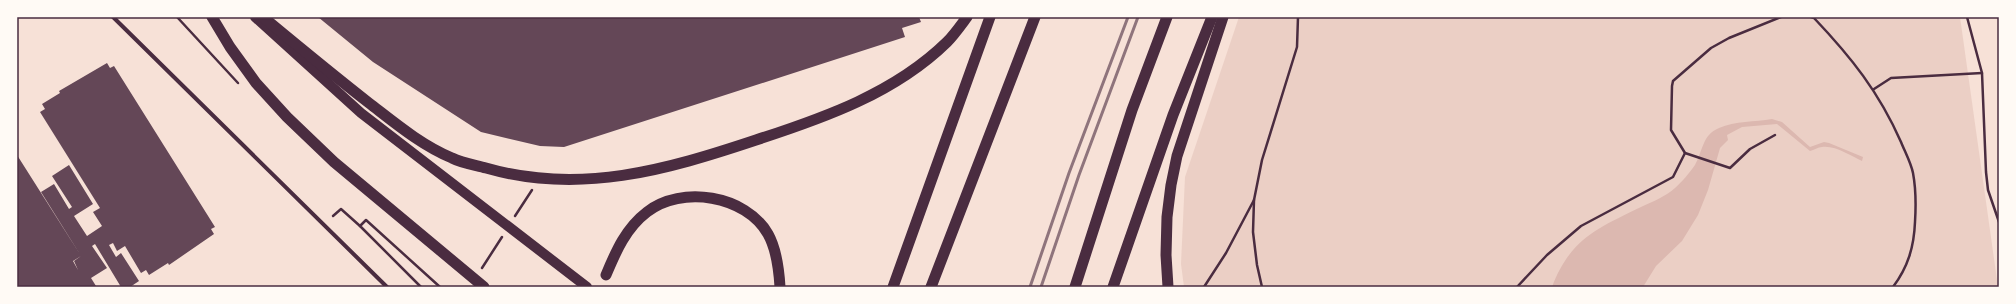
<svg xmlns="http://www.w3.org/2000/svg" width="2016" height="304" viewBox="0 0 2016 304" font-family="'Titillium Web',sans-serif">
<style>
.green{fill:#ebcfc5}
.water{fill:#dcb8b0}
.building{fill:#644757}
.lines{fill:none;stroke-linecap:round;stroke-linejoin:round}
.path{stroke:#4a2c40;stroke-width:2.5}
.minor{stroke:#4a2c40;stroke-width:4}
.primary{stroke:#4a2c40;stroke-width:10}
.trunk{stroke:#4a2c40;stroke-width:11}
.rail{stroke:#8f747c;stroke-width:3}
.neatline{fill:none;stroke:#4a2c40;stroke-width:1.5}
</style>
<rect width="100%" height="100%" fill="#f7e1d7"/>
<path class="green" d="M 1239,17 L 1960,17 L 1998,287 L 1184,287 L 1181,264 L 1185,177 Z"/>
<path class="water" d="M 1772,119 L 1782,122 L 1810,147 L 1824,142 L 1829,143 L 1863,157 L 1862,161 C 1851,156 1835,145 1822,147 C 1818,147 1814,150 1810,151 L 1777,124 L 1742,127 L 1727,135 L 1728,140 L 1720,148 L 1708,190 L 1698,215 L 1682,241 L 1656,266 L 1643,287 L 1552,287 C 1570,239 1598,228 1641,207 C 1652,202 1666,196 1675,188 C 1682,182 1690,172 1695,165 C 1703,151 1702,135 1719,128 C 1735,121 1755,122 1772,119 Z"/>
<g class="building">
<path d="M 318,17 L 919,17 L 921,22 L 902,28 L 905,37 L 564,147 L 540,146 L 481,132 L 373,62 Z"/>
<path d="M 107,63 L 110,68 L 114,66 L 215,227 L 211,229 L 214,234 L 169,265 L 168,263 L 149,275 L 146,270 L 141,273 L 125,246 L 117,251 L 113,243 L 109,245 L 116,257 L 121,253 L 139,281 L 130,287 L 121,287 L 95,244 L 92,246 L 107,268 L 91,278 L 96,286 L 94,287 L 17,287 L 17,155 L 81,256 L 73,261 L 78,270 L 74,261 L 81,256 L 41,192 L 54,184 L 69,209 L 72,207 L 52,176 L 69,165 L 93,204 L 74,216 L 87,236 L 102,226 L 93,212 L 100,208 L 40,112 L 45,109 L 42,104 L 60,93 L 59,91 Z"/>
</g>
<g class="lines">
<g class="path">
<path d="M 177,17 L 238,83"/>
<path d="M 1811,17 L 1814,18 C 1851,57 1879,92 1901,142 C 1905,152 1911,163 1913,173 C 1916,189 1916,206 1915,222 C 1914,247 1908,267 1893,287"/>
<path d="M 1967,17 L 1982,73 L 1986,172 L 1988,190 L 1999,222"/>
<path d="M 1874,89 L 1891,78 L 1982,73"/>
<path d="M 1775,135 L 1750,149 L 1730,168 L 1685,153 L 1671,130 L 1672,86 L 1673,81 L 1711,48 L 1729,38 L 1781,17"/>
<path d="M 333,216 L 341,209 L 360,226"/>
<path d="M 515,216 L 532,190"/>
<path d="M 482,268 L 502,237"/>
<path d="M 421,287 L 360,226 L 366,220 L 440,287"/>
<path d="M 1204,287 L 1226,253 L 1254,200"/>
<path d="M 1262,287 L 1257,265 L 1253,232 L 1254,200 L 1262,160 L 1297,47 L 1298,17"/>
<path d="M 1517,287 L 1547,255 L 1581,226 L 1673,177 L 1685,153"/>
</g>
<path class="minor" d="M 113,17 L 387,287"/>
<path class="primary" d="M 255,17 L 361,113 L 587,287"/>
<g class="trunk">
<path d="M 212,17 L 230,47 L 256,83 L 287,117 L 334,162 L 484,287"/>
<path d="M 263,17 C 298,46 333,75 369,103 C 395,123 421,145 452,158 C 462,163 475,165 486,168 C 580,195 666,170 756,140 C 824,118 895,93 947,42 C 954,35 961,25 967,17"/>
<path d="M 606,275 C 616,251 626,228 647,212 C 681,185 746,195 768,234 C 777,250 779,270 780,287"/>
<path d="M 893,287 L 990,17"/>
<path d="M 931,287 L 1035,17"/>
<path d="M 1075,287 L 1132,110 L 1167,17"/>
<path d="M 1113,287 L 1173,115 L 1212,17"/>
<path d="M 1168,287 L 1166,255 L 1167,217 L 1171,185 L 1177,156 L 1223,17"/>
</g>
<g class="rail">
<path d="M 1030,287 L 1069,173 L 1128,17"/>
<path d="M 1041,287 L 1079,175 L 1138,17"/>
</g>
</g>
<rect width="2016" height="304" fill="none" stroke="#fffaf5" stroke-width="36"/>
<rect x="18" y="18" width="1980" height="268" class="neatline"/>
</svg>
